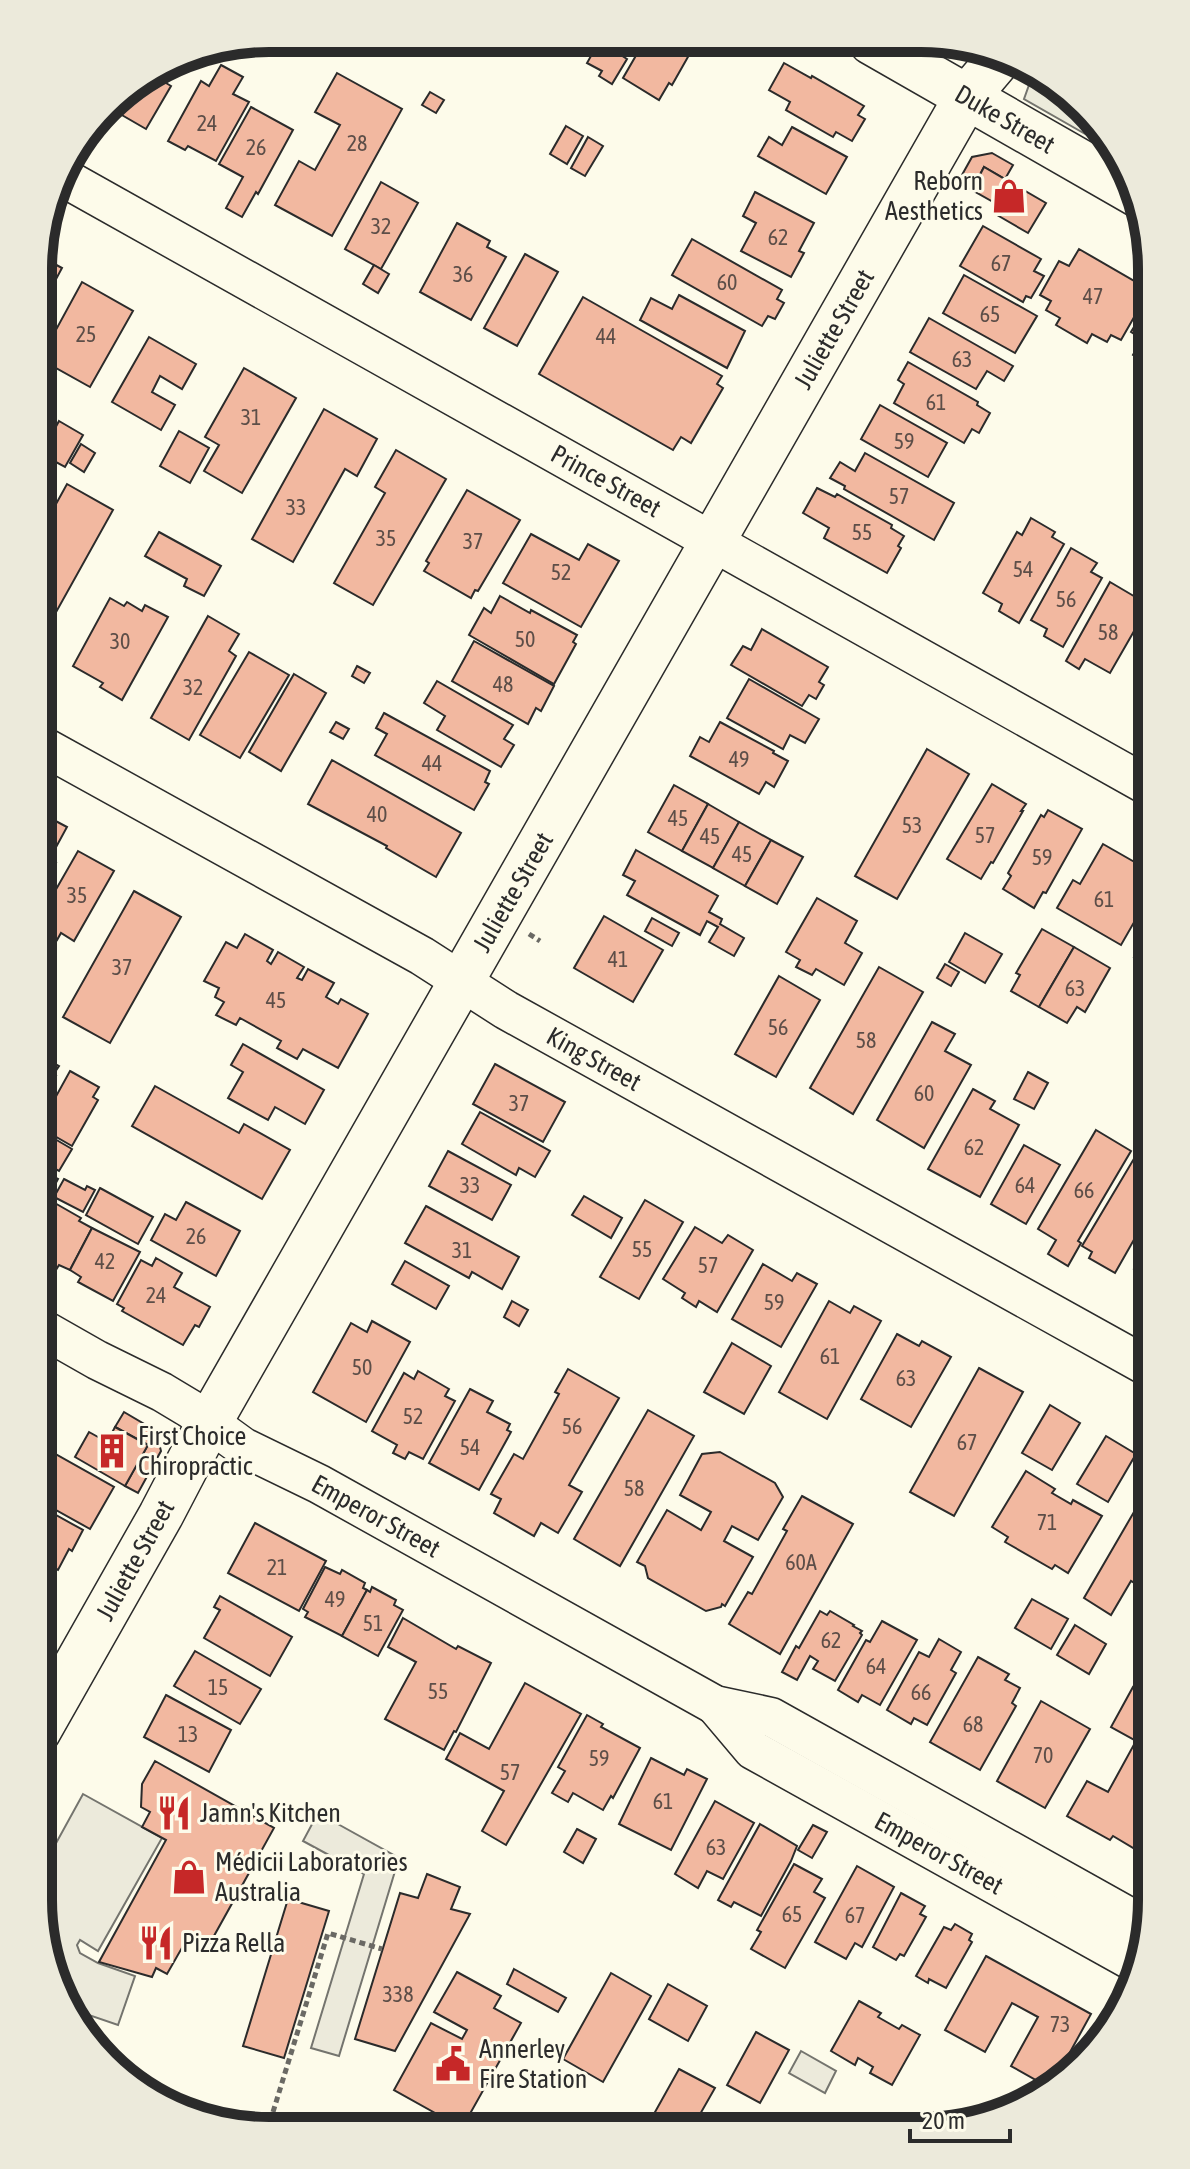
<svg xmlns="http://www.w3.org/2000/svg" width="1190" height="2169" viewBox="0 0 1190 2169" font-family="'Asap Condensed',sans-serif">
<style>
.green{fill:#ecebdb;stroke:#74746e;stroke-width:2}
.parking{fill:#eceadb;stroke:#74746e;stroke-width:2}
.building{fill:#f2b8a0;stroke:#2b2b2b;stroke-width:2}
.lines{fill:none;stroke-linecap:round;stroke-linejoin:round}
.minor-casing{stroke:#2b2b2b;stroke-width:41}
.major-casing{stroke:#2b2b2b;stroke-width:47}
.path{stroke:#6a6964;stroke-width:5;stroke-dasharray:6 4;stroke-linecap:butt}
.minor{stroke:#fdfbea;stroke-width:38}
.major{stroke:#fdfbea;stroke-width:44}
.labels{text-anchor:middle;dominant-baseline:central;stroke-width:6;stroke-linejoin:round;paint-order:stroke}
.number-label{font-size:22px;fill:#5d4e48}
.street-label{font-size:26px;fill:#2b2b2b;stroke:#fdfbea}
.poi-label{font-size:26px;fill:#2b2b2b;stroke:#fdfbea;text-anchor:start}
.rim{fill:none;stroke:#2b2b2b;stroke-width:10}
</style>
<rect width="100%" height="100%" fill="#fdfbea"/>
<path class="green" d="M 1036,77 L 1073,95 L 1108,147 L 1024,99 L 1029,85 Z"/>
<g class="parking">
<path d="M 83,1794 L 162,1838 L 98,1951 L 80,1940 L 77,1945 L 80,1953 L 98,1963 L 135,1976 L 118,2025 L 77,2011 L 54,1980 L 55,1975 L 52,1976 L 50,1975 L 43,1932 L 48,1923 L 41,1919 L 38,1900 L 38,1876 Z"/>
<path d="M 318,1813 L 399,1858 L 339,2056 L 311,2048 L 364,1874 L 303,1841 Z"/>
<path d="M 801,2051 L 836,2071 L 825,2093 L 789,2073 Z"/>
</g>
<g class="building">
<path d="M 423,39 L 441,39 L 434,52 L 420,45 Z"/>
<path d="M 544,40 L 580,40 L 571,55 Z"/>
<path d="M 600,40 L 623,40 L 616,52 L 627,59 L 612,84 L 599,76 L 602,71 L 587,63 Z"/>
<path d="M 645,40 L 697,41 L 672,85 L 669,83 L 659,100 L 623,78 Z"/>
<path d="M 784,63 L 811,78 L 812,76 L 864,106 L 858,115 L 865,119 L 852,141 L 836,132 L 833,137 L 786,110 L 790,102 L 769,90 Z"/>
<path d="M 221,65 L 243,77 L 233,94 L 249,102 L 216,161 L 188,146 L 185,150 L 168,141 L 201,81 L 209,86 Z"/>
<path d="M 337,73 L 402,109 L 332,236 L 275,205 L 299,161 L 315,170 L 340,125 L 315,112 Z"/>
<path d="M 151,74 L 171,86 L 146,129 L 108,107 L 116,96 Z"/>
<path d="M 430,92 L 444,100 L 436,113 L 422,105 Z"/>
<path d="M 251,107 L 293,130 L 258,194 L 256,192 L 242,217 L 226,208 L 243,177 L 219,164 Z"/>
<path d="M 566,126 L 583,136 L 567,164 L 550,154 Z"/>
<path d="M 792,127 L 847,157 L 826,194 L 758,156 L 769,137 L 782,145 Z"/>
<path d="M 588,137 L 603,146 L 585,176 L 571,168 Z"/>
<path d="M 992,153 L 1013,165 L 1005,179 L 984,167 L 972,190 L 958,182 L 972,157 Z"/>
<path d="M 984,167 L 1046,203 L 1028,233 L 997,215 L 1002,207 L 972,190 Z"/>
<path d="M 381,182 L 418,203 L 381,269 L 345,249 Z"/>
<path d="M 755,192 L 814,223 L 799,251 L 804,253 L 791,277 L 741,251 L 756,223 L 743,216 Z"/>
<path d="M 457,223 L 490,241 L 487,247 L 506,257 L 471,320 L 420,292 Z"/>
<path d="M 983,226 L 1041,259 L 1034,271 L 1044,276 L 1031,298 L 1026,296 L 1023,302 L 960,266 Z"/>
<path d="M 692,239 L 782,290 L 777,299 L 784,303 L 775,319 L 768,316 L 762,326 L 672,275 Z"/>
<path d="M 1079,249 L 1141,285 L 1137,293 L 1145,298 L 1121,340 L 1111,335 L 1107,342 L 1092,334 L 1087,343 L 1056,325 L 1060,318 L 1046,310 L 1051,301 L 1040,295 L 1059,261 L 1069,266 Z"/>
<path d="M 525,254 L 558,272 L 517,346 L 484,328 Z"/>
<path d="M 40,256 L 62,268 L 40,309 Z"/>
<path d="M 374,265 L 389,274 L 378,293 L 363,284 Z"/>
<path d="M 964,275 L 1037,316 L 1015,353 L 943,313 Z"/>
<path d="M 82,282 L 133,311 L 90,387 L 40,359 Z"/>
<path d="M 679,295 L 745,331 L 727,368 L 640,320 L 651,298 L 672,309 Z"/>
<path d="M 583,297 L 722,376 L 717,384 L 723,388 L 691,443 L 681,437 L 673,450 L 539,374 Z"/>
<path d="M 1152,297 L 1152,366 L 1133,355 L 1142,339 L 1131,332 Z"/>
<path d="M 929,318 L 1013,366 L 1004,381 L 987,371 L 976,389 L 910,352 Z"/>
<path d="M 149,337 L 196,364 L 182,389 L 160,376 L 152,392 L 175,405 L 161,430 L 112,402 Z"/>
<path d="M 908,362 L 978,402 L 977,405 L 990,413 L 979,433 L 972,429 L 964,443 L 894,403 L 904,384 L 898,380 Z"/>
<path d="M 244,368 L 296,398 L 242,493 L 204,471 L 219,445 L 205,437 Z"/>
<path d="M 880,405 L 947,443 L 928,477 L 861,439 Z"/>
<path d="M 324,409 L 377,439 L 357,476 L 345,469 L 293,562 L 252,539 Z"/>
<path d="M 59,421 L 83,435 L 65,467 L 41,454 Z"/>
<path d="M 179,431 L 209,448 L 190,483 L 160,466 Z"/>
<path d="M 81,444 L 95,453 L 84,472 L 70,463 Z"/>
<path d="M 396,450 L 446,479 L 373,605 L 334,583 L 385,493 L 375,487 Z"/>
<path d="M 865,453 L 954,503 L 934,540 L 844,489 L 845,486 L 830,478 L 840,462 L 855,471 Z"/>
<path d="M 67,484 L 113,510 L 50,623 L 39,617 L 40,533 Z"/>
<path d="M 817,488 L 835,497 L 837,494 L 892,525 L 891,528 L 904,536 L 898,546 L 901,548 L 887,573 L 824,538 L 829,528 L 803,513 Z"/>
<path d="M 467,490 L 520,520 L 478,591 L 475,590 L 471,598 L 424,571 L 429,563 L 426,561 Z"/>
<path d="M 1151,496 L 1152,496 L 1152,518 L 1142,513 Z"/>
<path d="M 1031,518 L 1055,532 L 1052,537 L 1064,544 L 1019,623 L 999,611 L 1002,604 L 983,593 L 1017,532 L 1022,535 Z"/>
<path d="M 159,532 L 221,566 L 204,596 L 184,586 L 187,579 L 145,556 Z"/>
<path d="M 531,534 L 579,560 L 588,544 L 619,561 L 581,627 L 503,583 Z"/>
<path d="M 1071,548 L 1097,563 L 1091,572 L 1102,578 L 1063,647 L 1044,636 L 1047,629 L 1031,620 Z"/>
<path d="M 1110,582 L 1149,605 L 1110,673 L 1085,659 L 1079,669 L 1066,661 Z"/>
<path d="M 500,596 L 530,613 L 531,610 L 577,635 L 573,642 L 576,644 L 554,684 L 469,635 L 484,608 L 491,613 Z"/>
<path d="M 110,598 L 124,606 L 127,602 L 142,611 L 145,605 L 168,617 L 122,700 L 100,687 L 103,683 L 73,666 Z"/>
<path d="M 208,616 L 239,634 L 229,651 L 236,656 L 189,740 L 151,718 Z"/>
<path d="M 762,629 L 828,667 L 819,682 L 824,685 L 816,699 L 809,695 L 802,706 L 731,665 L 743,646 L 751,650 Z"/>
<path d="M 474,641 L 554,686 L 541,711 L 536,708 L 528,724 L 452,681 Z"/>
<path d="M 249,652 L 289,675 L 240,758 L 200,735 Z"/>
<path d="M 357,666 L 370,673 L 364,683 L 352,676 Z"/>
<path d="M 294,674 L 326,693 L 281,771 L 249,752 Z"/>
<path d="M 749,679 L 819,719 L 805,743 L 790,735 L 783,749 L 727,718 Z"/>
<path d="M 437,681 L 513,725 L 504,739 L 514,745 L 501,767 L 437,730 L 445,716 L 424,703 Z"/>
<path d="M 384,713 L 490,771 L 485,782 L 489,784 L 474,810 L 375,755 L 387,734 L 376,728 Z"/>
<path d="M 336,722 L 349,729 L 343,739 L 330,732 Z"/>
<path d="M 720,722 L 774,751 L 773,753 L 788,761 L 774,787 L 766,782 L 759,794 L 690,756 L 700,737 L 709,742 Z"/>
<path d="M 927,749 L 969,774 L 897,899 L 855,876 Z"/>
<path d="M 332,760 L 461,833 L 436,877 L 386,848 L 387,846 L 308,804 Z"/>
<path d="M 992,784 L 1026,804 L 1021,811 L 1023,811 L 993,863 L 991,862 L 981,879 L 947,859 Z"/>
<path d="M 674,785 L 708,804 L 682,851 L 648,832 Z"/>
<path d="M 708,804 L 739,822 L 713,868 L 682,851 Z"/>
<path d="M 1048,810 L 1082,829 L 1046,893 L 1043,892 L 1034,908 L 1003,889 L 1011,876 L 1008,873 L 1041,815 L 1044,817 Z"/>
<path d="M 50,818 L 67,827 L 49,860 L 56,863 L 39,893 L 39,837 Z"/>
<path d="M 739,822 L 771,840 L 745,886 L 713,868 Z"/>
<path d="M 771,840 L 803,857 L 777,904 L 745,886 Z"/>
<path d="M 1103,844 L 1152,872 L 1152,891 L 1121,945 L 1057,908 L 1073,880 L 1080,884 Z"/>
<path d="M 636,850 L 718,896 L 709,912 L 722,919 L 720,924 L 744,938 L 734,956 L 709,942 L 718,927 L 707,921 L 700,935 L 627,895 L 635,881 L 623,875 Z"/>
<path d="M 78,851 L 114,871 L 74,941 L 61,933 L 57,940 L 39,929 L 39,919 Z"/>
<path d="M 134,891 L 181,917 L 110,1043 L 63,1017 Z"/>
<path d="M 817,898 L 857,921 L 845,943 L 862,953 L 844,985 L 816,969 L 812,975 L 796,967 L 800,960 L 786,952 Z"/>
<path d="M 604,916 L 663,950 L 633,1002 L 574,968 Z"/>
<path d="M 652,918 L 679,933 L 672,946 L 645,931 Z"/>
<path d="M 1152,925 L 1152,967 L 1134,957 Z"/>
<path d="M 1042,929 L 1074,947 L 1039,1007 L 1011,991 L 1020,975 L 1016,973 Z"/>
<path d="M 965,933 L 1002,954 L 985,983 L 949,962 Z"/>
<path d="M 245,934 L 273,950 L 267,961 L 271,964 L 278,952 L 304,967 L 297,978 L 302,980 L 308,969 L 334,983 L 326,997 L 338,1004 L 341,999 L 368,1014 L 338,1068 L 303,1049 L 297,1059 L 277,1048 L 281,1041 L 240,1018 L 236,1025 L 216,1015 L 224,1002 L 215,997 L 219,988 L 204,981 L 226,942 L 237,948 Z"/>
<path d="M 1074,947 L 1110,968 L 1085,1012 L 1077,1007 L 1067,1023 L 1039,1007 Z"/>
<path d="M 945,964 L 959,972 L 951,986 L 937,978 Z"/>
<path d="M 879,967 L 923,992 L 853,1114 L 810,1088 Z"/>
<path d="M 779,976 L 820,1000 L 776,1077 L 735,1054 Z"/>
<path d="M 932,1022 L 955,1034 L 945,1051 L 971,1065 L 924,1148 L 877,1120 Z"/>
<path d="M 243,1044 L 324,1090 L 305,1124 L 275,1107 L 268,1120 L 228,1098 L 243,1072 L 231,1065 Z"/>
<path d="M 39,1055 L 59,1066 L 53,1075 L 56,1076 L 39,1108 Z"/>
<path d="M 495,1064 L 565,1102 L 543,1142 L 473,1104 Z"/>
<path d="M 70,1071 L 99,1087 L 93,1097 L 98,1100 L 72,1146 L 39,1127 Z"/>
<path d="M 1028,1072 L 1048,1083 L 1034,1109 L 1014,1099 Z"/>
<path d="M 155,1086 L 239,1133 L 244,1124 L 290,1150 L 262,1199 L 132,1126 Z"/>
<path d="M 973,1089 L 995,1101 L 990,1109 L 1019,1125 L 980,1197 L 928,1169 Z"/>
<path d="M 480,1112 L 550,1151 L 535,1177 L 519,1168 L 516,1175 L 462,1144 Z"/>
<path d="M 1096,1130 L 1131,1151 L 1078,1241 L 1081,1243 L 1068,1266 L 1048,1254 L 1056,1240 L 1038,1229 Z"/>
<path d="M 48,1135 L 72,1149 L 59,1171 L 39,1160 L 39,1150 Z"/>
<path d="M 1024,1145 L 1060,1165 L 1026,1224 L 991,1204 Z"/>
<path d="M 448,1151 L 511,1185 L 492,1220 L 429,1186 Z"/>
<path d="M 1135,1157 L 1152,1166 L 1152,1208 L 1115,1273 L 1089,1258 L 1092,1252 L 1082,1246 Z"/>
<path d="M 40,1170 L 58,1179 L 39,1215 L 39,1172 Z"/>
<path d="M 64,1179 L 85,1190 L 87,1186 L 95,1190 L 83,1212 L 54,1197 Z"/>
<path d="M 100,1188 L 153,1217 L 138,1244 L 86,1215 Z"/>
<path d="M 584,1196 L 622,1218 L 611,1238 L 572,1215 Z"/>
<path d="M 645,1200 L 683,1222 L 639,1299 L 600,1277 Z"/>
<path d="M 53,1202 L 81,1218 L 79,1221 L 92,1228 L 70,1270 L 59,1265 L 56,1270 L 39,1260 L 39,1227 Z"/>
<path d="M 186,1202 L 240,1231 L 216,1276 L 151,1240 L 165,1214 L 176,1220 Z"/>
<path d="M 426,1206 L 519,1257 L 502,1289 L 472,1272 L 469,1278 L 405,1243 Z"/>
<path d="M 695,1227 L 722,1243 L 728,1235 L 753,1250 L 717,1312 L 699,1301 L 696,1307 L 682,1298 L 685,1293 L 663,1279 Z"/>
<path d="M 92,1228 L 140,1252 L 113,1301 L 78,1282 L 81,1277 L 70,1270 Z"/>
<path d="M 1152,1239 L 1152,1280 L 1134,1269 Z"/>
<path d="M 156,1258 L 182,1273 L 174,1287 L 210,1307 L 199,1327 L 195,1325 L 183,1345 L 122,1311 L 124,1308 L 117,1304 L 141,1260 L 152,1266 Z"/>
<path d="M 405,1261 L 449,1286 L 436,1309 L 392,1284 Z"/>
<path d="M 763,1264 L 792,1281 L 797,1273 L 817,1284 L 781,1347 L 732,1319 Z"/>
<path d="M 512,1301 L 528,1310 L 519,1326 L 504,1317 Z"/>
<path d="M 829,1301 L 850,1313 L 854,1306 L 881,1321 L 827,1419 L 779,1392 Z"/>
<path d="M 372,1321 L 410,1342 L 366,1422 L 313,1392 L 351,1323 L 367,1332 Z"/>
<path d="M 897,1334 L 919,1346 L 922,1341 L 951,1357 L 911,1427 L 861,1399 Z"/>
<path d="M 732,1343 L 771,1366 L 744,1414 L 704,1392 Z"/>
<path d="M 979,1368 L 1023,1392 L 954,1516 L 910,1492 Z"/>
<path d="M 568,1369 L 619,1398 L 569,1485 L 582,1492 L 558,1533 L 541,1523 L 534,1536 L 494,1513 L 501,1499 L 491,1494 L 514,1454 L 523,1459 L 559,1394 L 555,1392 Z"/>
<path d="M 418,1371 L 449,1389 L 445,1396 L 455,1401 L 423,1459 L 409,1452 L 405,1459 L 393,1453 L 397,1445 L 372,1431 L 404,1373 L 414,1379 Z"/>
<path d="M 470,1389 L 493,1401 L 487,1412 L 510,1424 L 507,1430 L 511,1432 L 479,1490 L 429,1463 Z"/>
<path d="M 1050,1405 L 1080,1423 L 1052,1470 L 1022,1453 Z"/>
<path d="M 648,1410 L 694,1436 L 620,1566 L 574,1539 Z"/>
<path d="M 124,1412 L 156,1431 L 161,1451 L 138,1493 L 125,1486 L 148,1445 L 115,1427 Z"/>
<path d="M 115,1427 L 148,1445 L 125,1486 L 75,1457 L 89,1432 L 107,1442 Z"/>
<path d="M 1106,1436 L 1136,1454 L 1108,1502 L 1077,1484 Z"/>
<path d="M 39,1450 L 48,1456 L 50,1451 L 114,1487 L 90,1529 L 38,1500 Z"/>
<path d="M 720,1452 L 775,1483 L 783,1497 L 758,1540 L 732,1526 L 724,1541 L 753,1557 L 725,1606 L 722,1604 L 721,1607 L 706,1611 L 648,1578 L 645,1566 L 637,1562 L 667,1510 L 701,1530 L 711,1512 L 680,1495 L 702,1454 Z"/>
<path d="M 1026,1471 L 1055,1489 L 1052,1493 L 1071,1504 L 1073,1500 L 1102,1516 L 1068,1573 L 1055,1565 L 1052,1569 L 1005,1542 L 1008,1537 L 992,1527 Z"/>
<path d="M 1152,1481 L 1152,1589 L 1149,1592 L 1131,1581 L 1111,1615 L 1084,1598 Z"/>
<path d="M 802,1496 L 853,1524 L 780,1654 L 729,1624 L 748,1592 L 752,1594 L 787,1531 L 783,1529 Z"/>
<path d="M 38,1505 L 83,1530 L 72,1551 L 69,1549 L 58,1570 L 38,1559 Z"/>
<path d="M 255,1523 L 326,1561 L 299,1611 L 228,1573 Z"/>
<path d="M 38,1565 L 48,1571 L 38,1588 Z"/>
<path d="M 325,1567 L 340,1574 L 342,1570 L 365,1583 L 363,1588 L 367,1590 L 342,1636 L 305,1617 L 308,1612 L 303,1609 Z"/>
<path d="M 372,1587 L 396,1600 L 394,1605 L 403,1610 L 378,1656 L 342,1636 L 367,1590 L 370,1592 Z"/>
<path d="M 220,1596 L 292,1637 L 270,1676 L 204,1638 L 220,1610 L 214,1607 Z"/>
<path d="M 1032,1599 L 1068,1619 L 1051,1649 L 1015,1628 Z"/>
<path d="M 820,1611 L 827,1615 L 830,1611 L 854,1625 L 853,1626 L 862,1631 L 860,1633 L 862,1635 L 835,1681 L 813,1669 L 818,1661 L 810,1656 L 797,1680 L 782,1672 L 796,1646 L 799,1648 Z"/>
<path d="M 403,1618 L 456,1649 L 458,1646 L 491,1663 L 456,1732 L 454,1731 L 444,1750 L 385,1719 L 416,1662 L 388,1647 Z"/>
<path d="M 882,1621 L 917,1640 L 880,1705 L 862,1695 L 858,1702 L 838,1690 L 866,1640 L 870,1642 Z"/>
<path d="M 1075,1625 L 1106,1644 L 1089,1674 L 1057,1655 Z"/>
<path d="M 939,1639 L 961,1652 L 951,1670 L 956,1673 L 927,1725 L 914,1718 L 911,1724 L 887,1710 L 919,1652 L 929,1657 Z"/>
<path d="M 195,1651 L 261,1689 L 240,1724 L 174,1686 Z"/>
<path d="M 978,1657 L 1009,1674 L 1005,1680 L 1020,1688 L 1012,1703 L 1016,1706 L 980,1770 L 930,1742 Z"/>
<path d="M 525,1683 L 581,1714 L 506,1845 L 482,1831 L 504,1791 L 446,1759 L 460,1733 L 489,1749 Z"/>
<path d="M 1133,1687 L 1152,1698 L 1151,1832 L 1140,1852 L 1113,1836 L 1110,1840 L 1067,1816 L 1087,1781 L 1108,1792 L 1136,1741 L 1111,1727 Z"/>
<path d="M 166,1695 L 231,1730 L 209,1772 L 144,1737 Z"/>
<path d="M 1041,1701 L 1090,1729 L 1045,1808 L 997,1781 Z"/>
<path d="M 587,1715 L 603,1724 L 601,1727 L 640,1748 L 613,1798 L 611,1796 L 603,1810 L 573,1793 L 568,1802 L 552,1793 L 565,1771 L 558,1767 Z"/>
<path d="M 651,1758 L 684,1775 L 687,1769 L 707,1779 L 671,1850 L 619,1824 Z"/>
<path d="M 155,1761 L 274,1828 L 210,1943 L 191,1932 L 167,1974 L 156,1968 L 152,1977 L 99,1962 L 166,1840 L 142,1827 L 150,1812 L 141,1807 L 142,1784 Z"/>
<path d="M 715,1801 L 754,1823 L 723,1879 L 707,1871 L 698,1888 L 675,1874 Z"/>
<path d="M 760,1824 L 797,1846 L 791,1861 L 761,1916 L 734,1902 L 731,1907 L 718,1900 Z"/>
<path d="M 813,1825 L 827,1832 L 812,1858 L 798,1850 Z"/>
<path d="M 577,1829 L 596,1839 L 583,1863 L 564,1852 Z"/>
<path d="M 1151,1847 L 1151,1871 L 1141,1865 Z"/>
<path d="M 794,1864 L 822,1879 L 814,1892 L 825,1898 L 785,1968 L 751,1949 L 761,1932 L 757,1930 Z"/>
<path d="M 857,1866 L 894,1887 L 862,1947 L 855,1943 L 846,1959 L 815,1942 Z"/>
<path d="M 427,1874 L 460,1887 L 451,1909 L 470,1914 L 395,2051 L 355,2039 L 400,1893 L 418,1898 Z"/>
<path d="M 901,1893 L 925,1906 L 920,1914 L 926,1917 L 904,1956 L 900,1954 L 896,1960 L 873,1947 Z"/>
<path d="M 288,1899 L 329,1911 L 284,2058 L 243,2046 Z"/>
<path d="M 955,1924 L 972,1934 L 969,1940 L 972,1942 L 946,1988 L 929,1979 L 928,1983 L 916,1976 L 944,1927 L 951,1930 Z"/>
<path d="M 986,1956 L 1091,2014 L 1058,2074 L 1043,2084 L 1011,2066 L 1038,2017 L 1012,2003 L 985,2052 L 945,2030 Z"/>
<path d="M 514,1969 L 566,1998 L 558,2012 L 507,1984 Z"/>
<path d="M 457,1972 L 501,1996 L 494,2008 L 521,2023 L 462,2128 L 394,2090 L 431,2023 L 462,2039 L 467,2030 L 434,2012 Z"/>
<path d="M 611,1973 L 651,1996 L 603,2082 L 563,2059 Z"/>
<path d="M 668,1984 L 707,2006 L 688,2041 L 649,2019 Z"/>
<path d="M 859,2001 L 881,2013 L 878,2017 L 899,2029 L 902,2025 L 920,2035 L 892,2085 L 870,2073 L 873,2067 L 858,2058 L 855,2065 L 831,2051 Z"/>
<path d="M 756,2032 L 789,2050 L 760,2103 L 727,2085 Z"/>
<path d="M 679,2069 L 715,2088 L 691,2130 L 645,2130 Z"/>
<path d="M 946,2115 L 980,2121 L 944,2127 Z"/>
<path d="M 779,2118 L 856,2131 L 777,2131 Z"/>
<path d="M 713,2121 L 731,2130 L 708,2130 Z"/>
</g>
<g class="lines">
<g class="minor-casing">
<g id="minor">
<path d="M 59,175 L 1152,788"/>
<path d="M 39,744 L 422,956 L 506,1010 L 1152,1369"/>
<path d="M 39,1327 L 97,1360 L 162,1392 L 192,1410 L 243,1447 L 319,1484 L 715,1705 L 771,1717 L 1147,1927"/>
<path d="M 715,1705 L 753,1750 L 1134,1962"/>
</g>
</g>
<g class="major-casing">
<g id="major">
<path d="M 871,42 L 1140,196"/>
<path d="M 38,1732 L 161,1515 L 209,1423 L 966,98 L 999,59"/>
</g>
</g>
<g class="path">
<path d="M 529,934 L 540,941"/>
<path d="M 273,2112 L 328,1933 L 382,1949"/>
</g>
<use href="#minor" class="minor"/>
<use href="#major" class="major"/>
</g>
<defs>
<g id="shop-bare" transform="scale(2.76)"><path d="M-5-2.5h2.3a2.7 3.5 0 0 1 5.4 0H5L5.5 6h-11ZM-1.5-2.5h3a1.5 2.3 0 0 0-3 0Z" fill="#c62828" stroke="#fdfbea" stroke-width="2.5" paint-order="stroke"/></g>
<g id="building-bare" transform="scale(2.76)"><path d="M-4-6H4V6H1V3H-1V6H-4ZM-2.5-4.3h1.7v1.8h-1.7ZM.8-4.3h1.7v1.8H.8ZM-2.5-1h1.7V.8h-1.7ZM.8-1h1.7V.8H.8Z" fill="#c62828" stroke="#fdfbea" stroke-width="2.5" paint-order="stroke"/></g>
<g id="restaurant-bare" transform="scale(2.76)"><path d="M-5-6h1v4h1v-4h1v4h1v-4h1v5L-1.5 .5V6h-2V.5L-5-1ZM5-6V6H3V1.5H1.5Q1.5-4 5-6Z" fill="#c62828" stroke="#fdfbea" stroke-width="2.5" paint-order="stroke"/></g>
<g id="civic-bare" transform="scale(2.76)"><path d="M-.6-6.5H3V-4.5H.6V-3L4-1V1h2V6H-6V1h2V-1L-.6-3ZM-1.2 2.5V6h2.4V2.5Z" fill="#c62828" stroke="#fdfbea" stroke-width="2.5" paint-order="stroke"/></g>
</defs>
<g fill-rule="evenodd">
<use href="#shop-bare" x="1009" y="196"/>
<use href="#building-bare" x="112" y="1451"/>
<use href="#restaurant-bare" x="174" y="1813"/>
<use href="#shop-bare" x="189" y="1877"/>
<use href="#restaurant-bare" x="156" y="1943"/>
<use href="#civic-bare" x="453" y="2064"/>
</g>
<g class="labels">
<g class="number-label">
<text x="207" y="123">24</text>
<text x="357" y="143">28</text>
<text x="256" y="147">26</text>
<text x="381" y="226">32</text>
<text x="778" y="237">62</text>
<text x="1001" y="263">67</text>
<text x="463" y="274">36</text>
<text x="727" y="282">60</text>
<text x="1093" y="296">47</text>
<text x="990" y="314">65</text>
<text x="86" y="334">25</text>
<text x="606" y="336">44</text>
<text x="962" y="359">63</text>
<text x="936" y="402">61</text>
<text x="251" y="417">31</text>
<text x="904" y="441">59</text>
<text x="899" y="496">57</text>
<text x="296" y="507">33</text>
<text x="862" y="532">55</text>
<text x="386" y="538">35</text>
<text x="473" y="541">37</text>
<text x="1023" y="569">54</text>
<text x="561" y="572">52</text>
<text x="1066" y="599">56</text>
<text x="1108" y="632">58</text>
<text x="525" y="639">50</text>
<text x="120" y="641">30</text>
<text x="503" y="684">48</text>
<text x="193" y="687">32</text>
<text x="739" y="759">49</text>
<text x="432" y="763">44</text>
<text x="377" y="814">40</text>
<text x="678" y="818">45</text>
<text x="912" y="825">53</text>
<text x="985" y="835">57</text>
<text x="710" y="836">45</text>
<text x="742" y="854">45</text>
<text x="1042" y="857">59</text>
<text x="77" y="895">35</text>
<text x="1104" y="899">61</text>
<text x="618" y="959">41</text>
<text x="122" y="967">37</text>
<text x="1075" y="988">63</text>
<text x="276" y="1000">45</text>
<text x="778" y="1027">56</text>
<text x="866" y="1040">58</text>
<text x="924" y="1093">60</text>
<text x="519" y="1103">37</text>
<text x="974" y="1147">62</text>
<text x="470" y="1185">33</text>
<text x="1025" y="1185">64</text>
<text x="1084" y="1190">66</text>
<text x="196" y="1236">26</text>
<text x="642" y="1249">55</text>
<text x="462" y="1250">31</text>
<text x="105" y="1261">42</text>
<text x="708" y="1265">57</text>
<text x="156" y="1295">24</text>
<text x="774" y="1302">59</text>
<text x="830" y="1356">61</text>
<text x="362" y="1367">50</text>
<text x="906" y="1378">63</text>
<text x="413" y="1416">52</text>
<text x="572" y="1426">56</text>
<text x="967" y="1442">67</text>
<text x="470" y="1447">54</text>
<text x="634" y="1488">58</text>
<text x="1047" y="1522">71</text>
<text x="801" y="1562">60A</text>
<text x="277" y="1567">21</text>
<text x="335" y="1599">49</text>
<text x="373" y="1623">51</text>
<text x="831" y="1640">62</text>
<text x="876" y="1666">64</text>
<text x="218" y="1687">15</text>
<text x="438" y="1691">55</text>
<text x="921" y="1692">66</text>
<text x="973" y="1724">68</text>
<text x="188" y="1734">13</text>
<text x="1043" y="1755">70</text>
<text x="599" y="1758">59</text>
<text x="510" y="1772">57</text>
<text x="663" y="1801">61</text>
<text x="716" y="1847">63</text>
<text x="792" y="1914">65</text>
<text x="855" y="1915">67</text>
<text x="398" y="1994">338</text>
<text x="1060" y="2024">73</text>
</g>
<g class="street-label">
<text transform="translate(1005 119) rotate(30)">Duke Street</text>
<text transform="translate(834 329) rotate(-60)">Juliette Street</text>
<text transform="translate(606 481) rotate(29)">Prince Street</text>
<text transform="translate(513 892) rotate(-60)">Juliette Street</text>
<text transform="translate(594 1059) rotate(29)">King Street</text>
<text transform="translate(376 1516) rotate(29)">Emperor Street</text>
<text transform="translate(135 1560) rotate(-61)">Juliette Street</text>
<text transform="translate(939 1853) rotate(29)">Emperor Street</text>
</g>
<g class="poi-label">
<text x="983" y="181" text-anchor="end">Reborn<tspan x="983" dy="30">Aesthetics</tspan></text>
<text x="138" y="1436">First Choice<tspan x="138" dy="30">Chiropractic</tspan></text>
<text x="200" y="1813">Jamn's Kitchen</text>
<text x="215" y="1862">Médicii Laboratories<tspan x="215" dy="30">Australia</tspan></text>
<text x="182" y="1943">Pizza Rella</text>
<text x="479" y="2049">Annerley<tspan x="479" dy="30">Fire Station</tspan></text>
</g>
</g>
<path d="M0 0H1190V2169H0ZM269 52H921A217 217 0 0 1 1138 269V1900A217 217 0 0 1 921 2117H269A217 217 0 0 1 52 1900V269A217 217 0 0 1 269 52Z" fill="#eceadb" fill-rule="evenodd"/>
<path class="rim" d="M269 52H921A217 217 0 0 1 1138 269V1900A217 217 0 0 1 921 2117H269A217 217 0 0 1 52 1900V269A217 217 0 0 1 269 52Z"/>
<path d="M910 2129v12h100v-12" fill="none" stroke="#2b2b2b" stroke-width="4"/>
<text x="922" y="2129" font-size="24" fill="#2b2b2b" stroke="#fdfbea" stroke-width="6" paint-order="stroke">20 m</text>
</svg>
